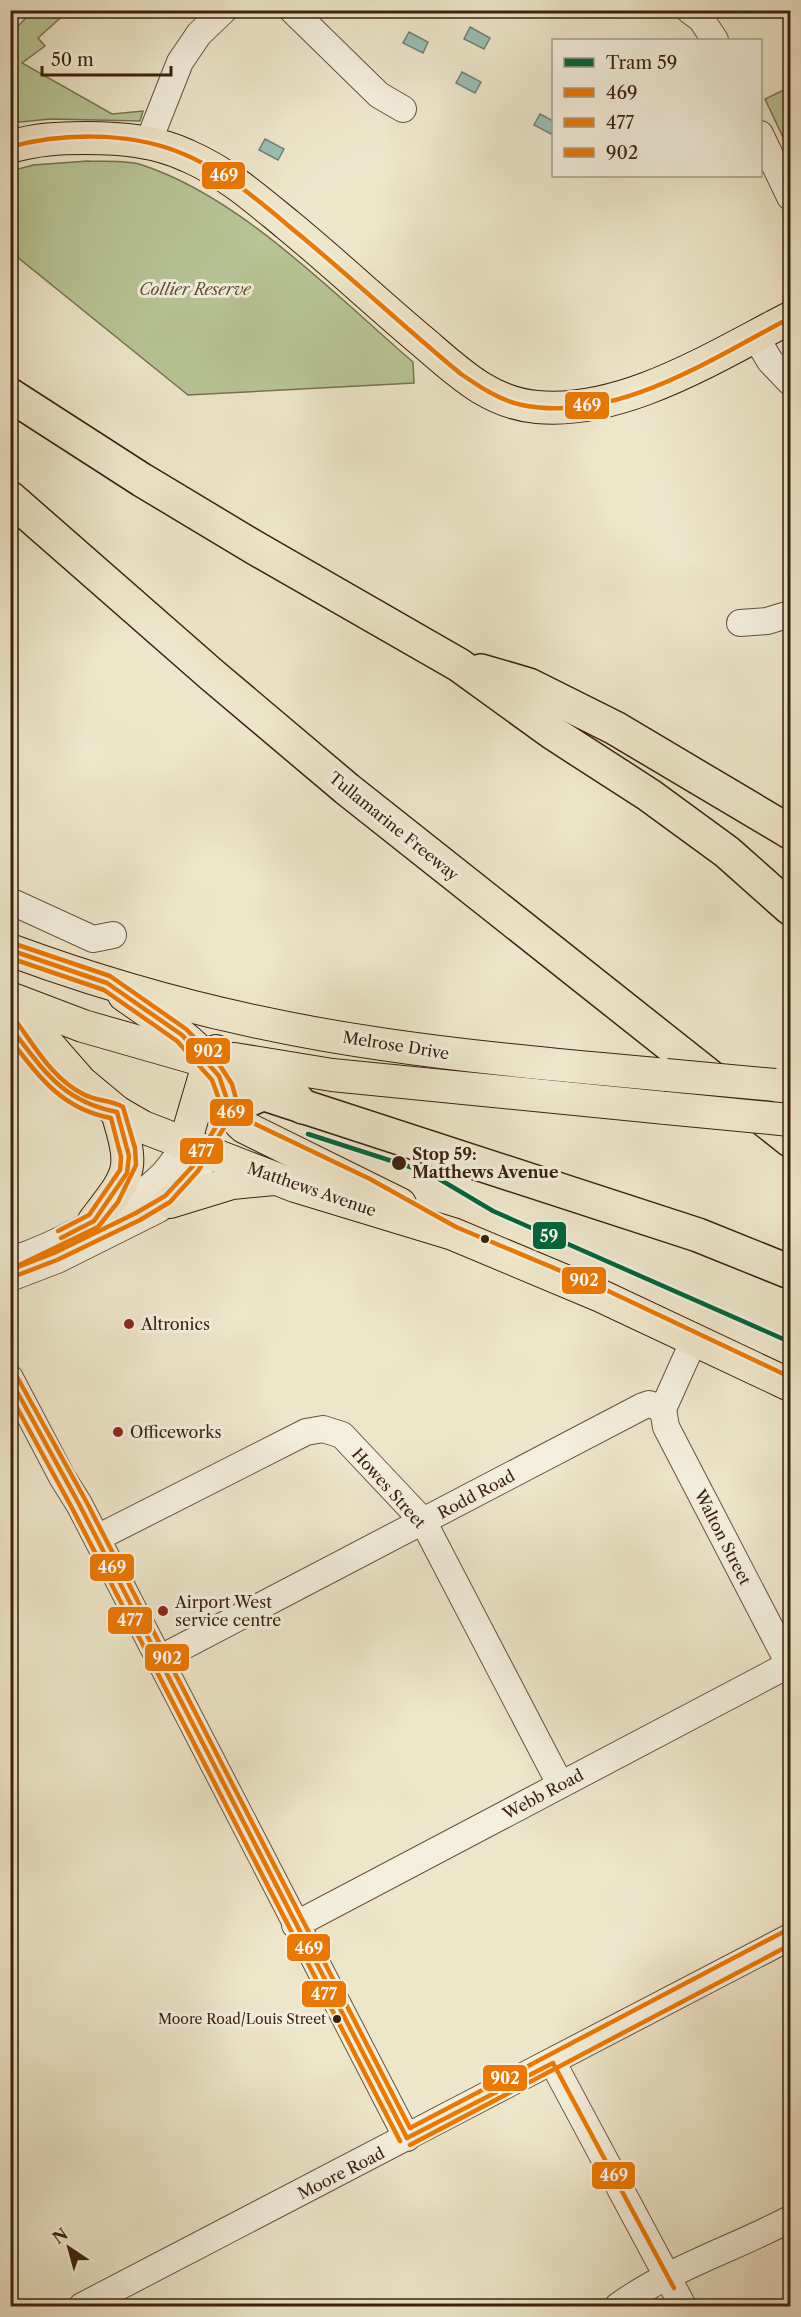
<svg xmlns="http://www.w3.org/2000/svg" width="801" height="2317" viewBox="0 0 801 2317" font-family="'Libre Caslon Text',serif">
<style>
.green{fill:#b8c597;stroke:#7a7252;stroke-width:1.5}
.water{fill:#99c0b5;stroke:#748072;stroke-width:1.5}
.lines{fill:none;stroke-linecap:round;stroke-linejoin:round}
.minor-casing{stroke:#68523d;stroke-width:28}
.major-casing{stroke:#3c200e;stroke-width:34}
.highway-casing{stroke:#3c200e;stroke-width:36}
.minor{stroke:#f4efdd;stroke-width:26}
.major{stroke:#eee6cb;stroke-width:32}
.highway{stroke:#eee6cb;stroke-width:33}
.major-bridge-casing{stroke:#3c200e;stroke-width:34;stroke-linecap:butt}
.major-bridge{stroke:#eee6cb;stroke-width:32}
.bus-1-casing{stroke:#f4efdd;stroke-width:9}
.bus-2-casing{stroke:#f4efdd;stroke-width:9}
.bus-3-casing{stroke:#f4efdd;stroke-width:9}
.bus-1{stroke:#ec7801;stroke-width:4.5}
.bus-2{stroke:#ec7801;stroke-width:4.5}
.bus-3{stroke:#ec7801;stroke-width:4.5}
.tram-1-casing{stroke:#f4efdd;stroke-width:9}
.tram-1{stroke:#00653a;stroke-width:4.5}
.stop-dot{fill:#3c200e;stroke:#f4efdd;stroke-width:2}
.poi-dot{fill:#8f2418;stroke:#f4efdd;stroke-width:2}
.labels{text-anchor:middle;dominant-baseline:central;stroke-width:6;stroke-linejoin:round;paint-order:stroke}
.bus-label{font-size:14px;fill:#3c200e;stroke:#f4efdd;text-anchor:end}
.park-label{font-size:16px;font-style:italic;fill:#615237;stroke:#f4efdd}
.street-label{font-size:16px;fill:#3c200e;stroke:#f4efdd}
.stop-label{font-size:16px;font-weight:bold;fill:#3c200e;stroke:#f4efdd;text-anchor:start}
.poi-label{font-size:16px;fill:#3c200e;stroke:#f4efdd;text-anchor:start}
.line-badge{stroke:#f4efdd;stroke-width:2}
.badge-label{font-size:16px;text-anchor:middle;font-weight:bold;fill:#fff}
</style>
<rect width="100%" height="100%" fill="#eee6cb"/>
<filter id="stains"><feTurbulence type="fractalNoise" baseFrequency=".00333" numOctaves="4"/><feColorMatrix values="0 0 0 0 .2 0 0 0 0 .09 0 0 0 0 .02 0 0 0 .5 -.17"/></filter>
<radialGradient id="worn" r=".72"><stop offset=".6" stop-color="#630" stop-opacity="0"/><stop offset="1" stop-color="#630" stop-opacity=".3"/></radialGradient>
<g class="green">
<path d="M 33,11 L 68,11 L 38,38 L 45,46 L 22,63 L 112,114 L 143,111 L 140,121 L 50,119 L 11,123 L 11,33 Z"/>
<path d="M 790,87 L 790,152 L 765,99 Z"/>
<path d="M 88,161 C 105,162 127,160 142,165 C 241,197 335,295 413,362 L 414,383 L 188,395 L 11,252 L 11,171 L 33,165 Z"/>
</g>
<g class="water">
<path d="M 470,27 L 490,38 L 484,49 L 464,39 Z"/>
<path d="M 409,32 L 428,42 L 423,53 L 403,43 Z"/>
<path d="M 462,72 L 481,82 L 475,93 L 456,83 Z"/>
<path d="M 540,114 L 553,121 L 553,135 L 534,125 Z"/>
<path d="M 265,139 L 284,149 L 278,160 L 259,150 Z"/>
</g>
<g class="lines">
<g class="minor-casing">
<g id="minor">
<path d="M 292,10 L 379,95 L 403,109"/>
<path d="M 689,10 L 701,19 L 715,40"/>
<path d="M 760,134 L 790,197"/>
<path d="M 148,143 L 180,62 L 199,34 L 224,10"/>
<path d="M 755,336 L 770,361 L 790,382"/>
<path d="M 740,623 L 767,621 L 790,614"/>
<path d="M 10,901 L 93,939 L 113,935"/>
<path d="M 12,1260 C 55,1245 124,1211 157,1180 C 169,1170 177,1157 185,1143"/>
<path d="M 10,1278 L 57,1260 L 159,1209 L 184,1190 L 210,1153"/>
<path d="M 10,1378 L 62,1477 L 79,1504 L 407,2138"/>
<path d="M 663,1409 L 666,1427 L 789,1664"/>
<path d="M 663,1409 L 694,1340"/>
<path d="M 97,1538 L 306,1432 L 323,1429 L 342,1435 L 423,1521 L 560,1784"/>
<path d="M 159,1659 L 643,1406 L 649,1404 L 663,1409"/>
<path d="M 295,1925 L 790,1664"/>
<path d="M 553,2063 L 683,2306"/>
<path d="M 82,2306 L 790,1937"/>
<path d="M 618,2306 C 671,2268 733,2249 790,2219"/>
</g>
</g>
<g class="major-casing">
<g id="major">
<path d="M 10,147 C 36,139 60,138 86,138 C 122,138 156,141 188,156 C 227,173 256,199 288,225 C 334,263 377,303 422,341 C 457,371 489,403 537,407 C 624,415 715,356 790,318"/>
<path d="M 10,950 C 129,994 255,1026 381,1044 C 475,1058 571,1066 666,1075"/>
<path d="M 124,995 C 153,1016 186,1034 209,1062 C 226,1083 226,1112 244,1127 L 400,1204"/>
<path d="M 12,999 L 83,1026 L 209,1062 L 234,1059 L 332,1075 L 666,1108"/>
<path d="M 10,1001 L 81,1082 L 117,1112 L 143,1127 L 295,1186 L 453,1234 L 601,1296 L 790,1385"/>
<path d="M 185,1143 L 205,1075 L 216,1051"/>
<path d="M 170,1202 L 232,1183 L 274,1179"/>
<path d="M 94,1221 C 131,1172 135,1172 117,1112"/>
</g>
</g>
<g class="highway-casing">
<g id="highway">
<path d="M 10,395 L 142,480 L 257,549 L 459,665 L 553,733 L 649,795 L 727,852 L 790,908"/>
<path d="M 10,498 L 212,675 L 347,789 L 790,1140"/>
<path d="M 481,671 L 529,685 L 615,728 L 790,832"/>
<path d="M 209,1062 L 234,1084 L 698,1235 L 790,1272"/>
<path d="M 272,1067 L 278,1078 L 303,1107"/>
<path d="M 232,1114 L 246,1101 L 262,1094"/>
</g>
</g>
<use href="#minor" class="minor"/>
<use href="#major" class="major"/>
<use href="#highway" class="highway"/>
<g class="major-bridge-casing">
<g id="major-bridge">
<path d="M 666,1075 L 775,1085"/>
<path d="M 666,1108 L 790,1120"/>
</g>
</g>
<use href="#major-bridge" class="major-bridge"/>
<g class="bus-1-casing">
<g id="bus-1">
<path d="M 10,147 C 61,133 126,132 176,151 C 222,168 259,201 296,232 C 352,278 405,328 461,374 C 480,387 499,400 522,405 C 616,424 711,359 790,318"/>
<path d="M 10,950 L 107,983 L 182,1035 L 219,1076 L 232,1114 L 198,1171 L 170,1202 L 140,1220 L 57,1260 L 10,1278"/>
<path d="M 10,1027 C 43,1069 61,1101 117,1112 L 129,1156 L 127,1173 L 94,1221 L 61,1238"/>
<path d="M 10,1379 L 79,1504 L 407,2138"/>
<path d="M 553,2063 L 674,2288"/>
<path d="M 407,2138 L 553,2063"/>
</g>
</g>
<g class="bus-2-casing">
<g id="bus-2">
<path d="M 10,958 L 104,990 L 177,1041 L 212,1080 L 224,1113 L 192,1167 L 165,1196 L 136,1213 L 54,1253 L 10,1270"/>
<path d="M 10,1039 C 39,1077 62,1109 111,1118 L 121,1157 L 120,1170 L 89,1215 L 58,1231"/>
<path d="M 10,1395 L 72,1508 L 400,2141"/>
<path d="M 410,2145 L 790,1945"/>
</g>
</g>
<g class="bus-3-casing">
<g id="bus-3">
<path d="M 12,943 L 110,976 L 186,1029 L 215,1058 L 232,1084 L 239,1110 L 249,1121 L 370,1179 L 456,1227 L 604,1289 L 790,1377"/>
<path d="M 13,1268 L 98,1227 L 118,1202 L 136,1165 L 135,1148 L 123,1107 C 112,1100 95,1101 83,1094 C 53,1079 35,1047 16,1021"/>
<path d="M 17,1377 L 86,1501 L 410,2128 L 787,1930"/>
</g>
</g>
<use href="#bus-1" class="bus-1"/>
<use href="#bus-2" class="bus-2"/>
<use href="#bus-3" class="bus-3"/>
<g class="tram-1-casing">
<path id="tram-1" d="M 308,1134 L 429,1173 L 493,1211 L 790,1342"/>
</g>
<use href="#tram-1" class="tram-1"/>
</g>
<g class="stop-dot">
<circle cx="399" cy="1163" r="8"/>
<circle cx="485" cy="1239" r="5"/>
<circle cx="337" cy="2019" r="5"/>
</g>
<g class="poi-dot">
<circle cx="129" cy="1324" r="6"/>
<circle cx="118" cy="1432" r="6"/>
<circle cx="163" cy="1611" r="6"/>
</g>
<g class="labels">
<g class="bus-label">
<text x="326" y="2019">Moore Road/Louis Street</text>
</g>
<g class="park-label">
<text x="195" y="289">Collier Reserve</text>
</g>
<g class="street-label">
<text transform="translate(394 826) rotate(39)">Tullamarine Freeway</text>
<text transform="translate(396 1045) rotate(9)">Melrose Drive</text>
<text transform="translate(312 1189) rotate(19)">Matthews Avenue</text>
<text transform="translate(389 1488) rotate(48)">Howes Street</text>
<text transform="translate(476 1494) rotate(-28)">Rodd Road</text>
<text transform="translate(723 1537) rotate(63)">Walton Street</text>
<text transform="translate(543 1794) rotate(-28)">Webb Road</text>
<text transform="translate(341 2173) rotate(-27)">Moore Road</text>
</g>
<g class="stop-label">
<text x="412" y="1154">Stop 59:<tspan x="412" dy="18">Matthews Avenue</tspan></text>
</g>
<g class="poi-label">
<text x="141" y="1324">Altronics</text>
<text x="130" y="1432">Officeworks</text>
<text x="175" y="1602">Airport West<tspan x="175" dy="18">service centre</tspan></text>
</g>
</g>
<g class="line-badge">
<rect x="201" y="161" width="45" height="29" rx="6" fill="#ec7801"/>
<rect x="564" y="391" width="46" height="29" rx="6" fill="#ec7801"/>
<rect x="185" y="1037" width="46" height="28" rx="6" fill="#ec7801"/>
<rect x="209" y="1098" width="45" height="29" rx="6" fill="#ec7801"/>
<rect x="179" y="1137" width="45" height="28" rx="6" fill="#ec7801"/>
<rect x="532" y="1221" width="35" height="29" rx="6" fill="#00653a"/>
<rect x="561" y="1266" width="46" height="29" rx="6" fill="#ec7801"/>
<rect x="89" y="1553" width="46" height="29" rx="6" fill="#ec7801"/>
<rect x="107" y="1606" width="46" height="29" rx="6" fill="#ec7801"/>
<rect x="144" y="1643" width="46" height="29" rx="6" fill="#ec7801"/>
<rect x="286" y="1933" width="45" height="29" rx="6" fill="#ec7801"/>
<rect x="301" y="1980" width="46" height="28" rx="6" fill="#ec7801"/>
<rect x="482" y="2064" width="46" height="28" rx="6" fill="#ec7801"/>
<rect x="591" y="2161" width="45" height="29" rx="6" fill="#ec7801"/>
</g>
<g class="badge-label">
<text x="224" y="181">469</text>
<text x="587" y="411">469</text>
<text x="208" y="1057">902</text>
<text x="231" y="1118">469</text>
<text x="201" y="1157">477</text>
<text x="549" y="1242">59</text>
<text x="584" y="1286">902</text>
<text x="112" y="1573">469</text>
<text x="130" y="1626">477</text>
<text x="167" y="1664">902</text>
<text x="309" y="1954">469</text>
<text x="324" y="2000">477</text>
<text x="505" y="2084">902</text>
<text x="614" y="2181">469</text>
</g>
<rect width="801" height="2317" fill="none" stroke="#eee6cb" stroke-width="36"/>
<rect x="12" y="12" width="777" height="2293" fill="none" stroke="#3c200e" stroke-width="3"/>
<rect x="18" y="18" width="765" height="2281" fill="none" stroke="#3c200e" stroke-width="1.5"/>
<rect x="552" y="39" width="210" height="138" fill="#f4efdd" stroke="#aa9c8a" stroke-width="1.5"/>
<rect x="564" y="58" width="30" height="9" fill="#00653a" stroke="#aa9c8a" stroke-width="1.5"/>
<text x="606" y="69" font-size="18" fill="#3c200e">Tram 59</text>
<rect x="564" y="88" width="30" height="9" fill="#ec7801" stroke="#aa9c8a" stroke-width="1.5"/>
<text x="606" y="99" font-size="18" fill="#3c200e">469</text>
<rect x="564" y="118" width="30" height="9" fill="#ec7801" stroke="#aa9c8a" stroke-width="1.5"/>
<text x="606" y="129" font-size="18" fill="#3c200e">477</text>
<rect x="564" y="148" width="30" height="9" fill="#ec7801" stroke="#aa9c8a" stroke-width="1.5"/>
<text x="606" y="159" font-size="18" fill="#3c200e">902</text>
<g transform="translate(69 2248) rotate(324)" stroke="#f4efdd" stroke-width="4.5" paint-order="stroke">
<path d="M0-4.5L10 22L0 15L-10 22Z" fill="#3c200e"/>
<text y="-9" font-size="16" font-weight="bold" text-anchor="middle" fill="#3c200e">N</text>
</g>
<path d="M42 66v9h129v-9" fill="none" stroke="#3c200e" stroke-width="3"/>
<text x="51" y="66" font-size="18" fill="#3c200e" stroke="#f4efdd" stroke-width="4.5" paint-order="stroke">50 m</text>
<rect width="100%" height="100%" filter="url(#stains)"/>
<rect width="100%" height="100%" fill="url(#worn)"/>
</svg>
